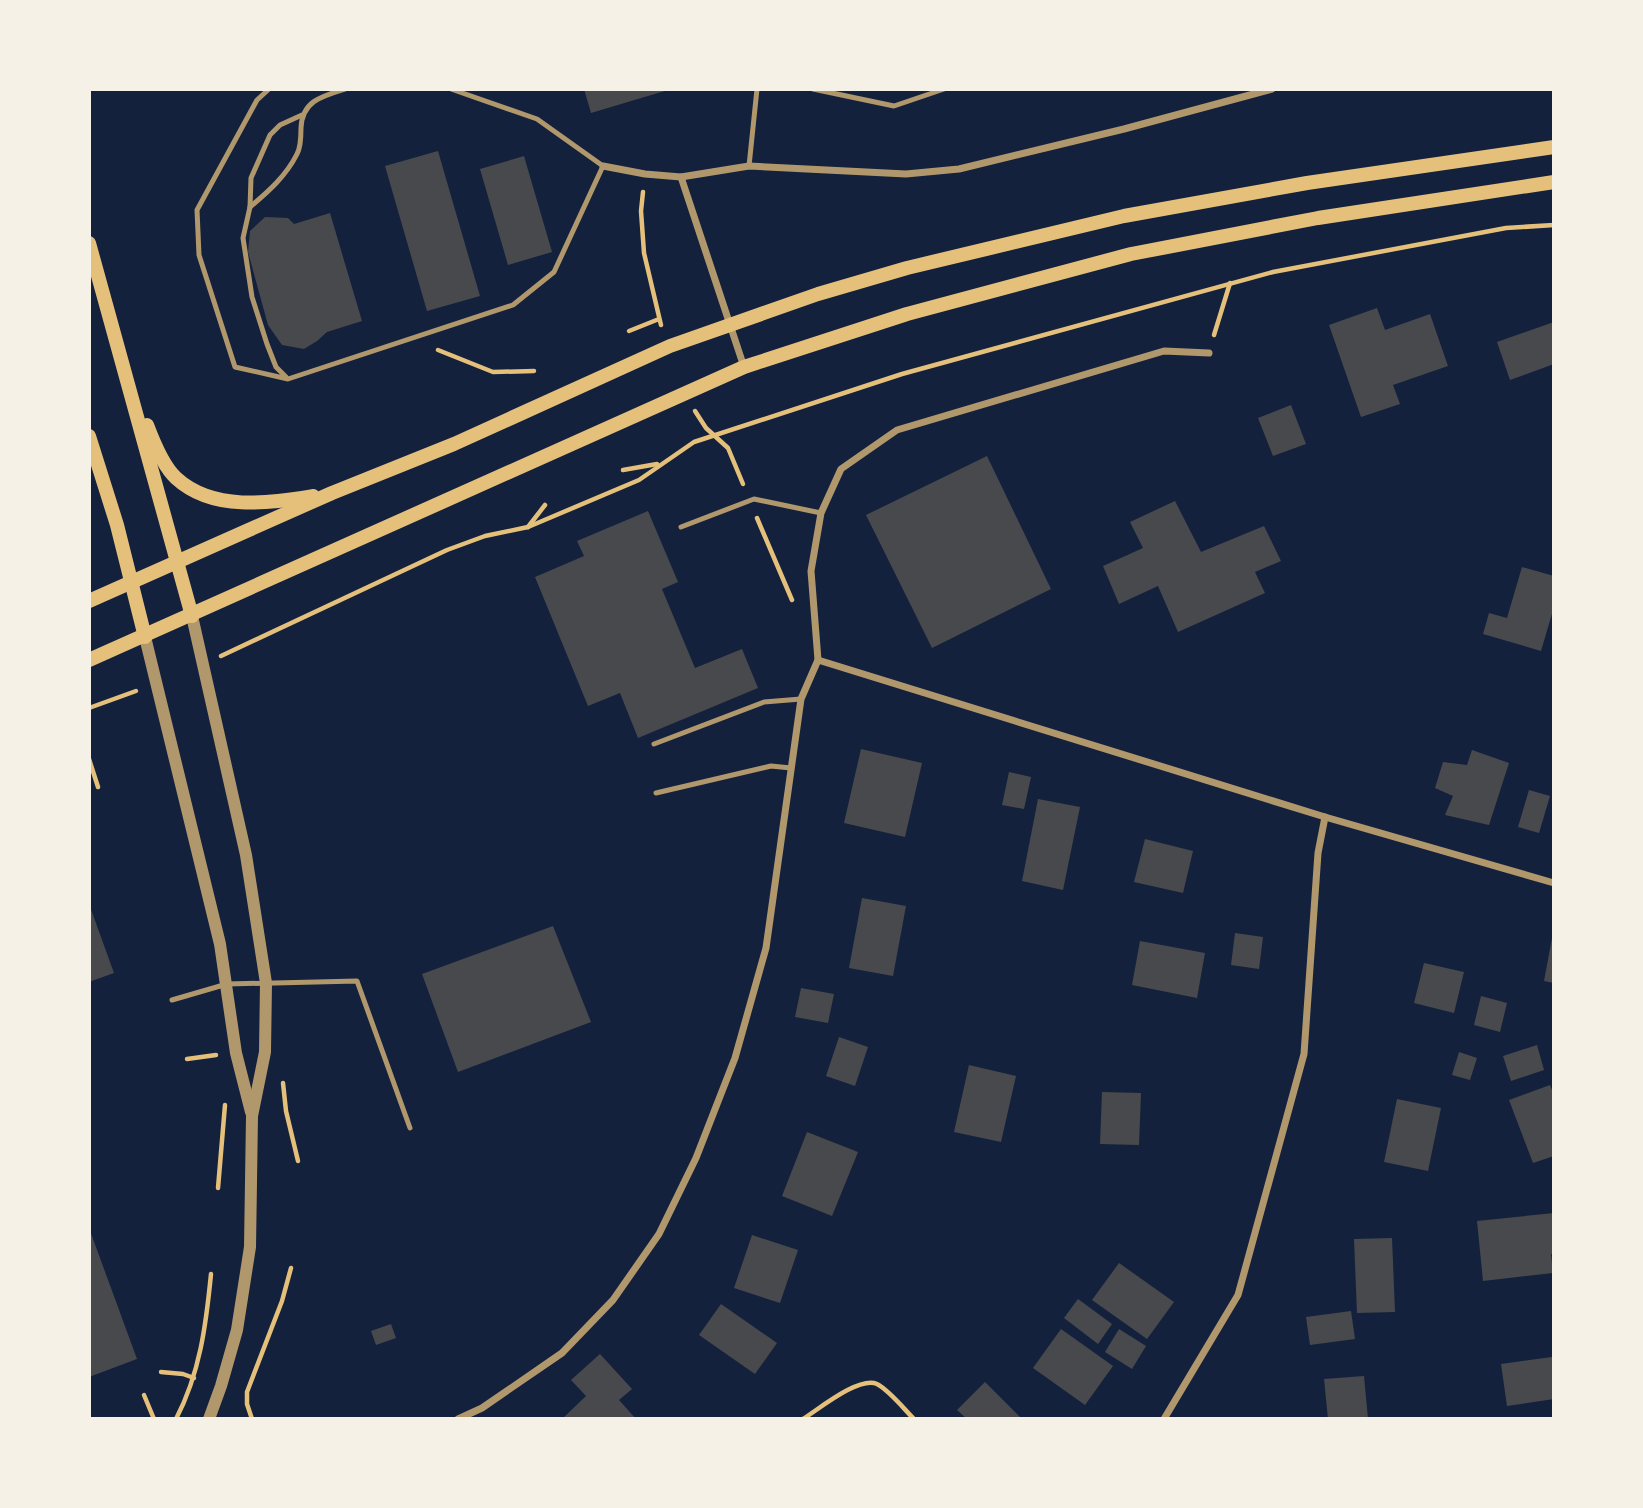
<svg xmlns="http://www.w3.org/2000/svg" width="1643" height="1508" viewBox="0 0 1643 1508" font-family="'Public Sans',sans-serif">
<style>
.building{fill:#48494c}
.lines{fill:none;stroke-linecap:round;stroke-linejoin:round}
.path{stroke:#e5c07b;stroke-width:4.5}
.service{stroke:#b1986c;stroke-width:5}
.minor{stroke:#b1986c;stroke-width:7}
.tertiary{stroke:#b1986c;stroke-width:12}
.secondary{stroke:#e5c07b;stroke-width:14}
</style>
<rect width="100%" height="100%" fill="#14213d"/>
<g class="building">
<path d="M 584,89 L 668,89 L 668,90 L 591,113 Z"/>
<path d="M 438,151 L 480,296 L 427,311 L 385,166 Z"/>
<path d="M 524,156 L 552,252 L 508,265 L 480,169 Z"/>
<path d="M 330,213 L 362,321 L 327,332 L 317,341 L 304,349 L 282,345 L 268,325 L 248,252 L 250,231 L 265,217 L 288,218 L 294,224 Z"/>
<path d="M 1377,308 L 1385,330 L 1430,314 L 1448,366 L 1393,385 L 1400,404 L 1361,417 L 1329,325 Z"/>
<path d="M 1554,322 L 1554,364 L 1510,380 L 1497,342 Z"/>
<path d="M 1291,405 L 1306,444 L 1273,456 L 1258,418 Z"/>
<path d="M 987,456 L 1051,589 L 932,648 L 866,515 Z"/>
<path d="M 1175,501 L 1201,552 L 1264,526 L 1281,561 L 1255,572 L 1265,593 L 1178,632 L 1158,586 L 1119,604 L 1103,566 L 1143,548 L 1130,522 Z"/>
<path d="M 648,511 L 678,582 L 662,589 L 695,668 L 742,649 L 758,688 L 638,738 L 620,693 L 588,706 L 535,577 L 584,556 L 577,541 Z"/>
<path d="M 1522,567 L 1554,576 L 1554,607 L 1541,651 L 1483,634 L 1489,613 L 1507,618 Z"/>
<path d="M 861,749 L 922,763 L 905,837 L 844,823 Z"/>
<path d="M 1472,750 L 1509,763 L 1489,825 L 1445,815 L 1453,796 L 1435,788 L 1443,762 L 1467,765 Z"/>
<path d="M 1009,772 L 1031,777 L 1024,809 L 1002,805 Z"/>
<path d="M 1529,790 L 1550,796 L 1539,833 L 1518,827 Z"/>
<path d="M 1038,799 L 1080,807 L 1063,890 L 1022,881 Z"/>
<path d="M 1145,839 L 1193,851 L 1183,893 L 1134,882 Z"/>
<path d="M 862,898 L 906,906 L 893,976 L 849,968 Z"/>
<path d="M 89,904 L 114,973 L 89,982 Z"/>
<path d="M 553,926 L 591,1022 L 458,1072 L 422,974 Z"/>
<path d="M 1235,933 L 1263,937 L 1259,969 L 1231,965 Z"/>
<path d="M 1552,938 L 1554,938 L 1554,983 L 1544,981 Z"/>
<path d="M 1140,941 L 1205,953 L 1197,998 L 1132,985 Z"/>
<path d="M 1424,963 L 1464,972 L 1454,1013 L 1414,1003 Z"/>
<path d="M 801,988 L 834,994 L 828,1023 L 795,1017 Z"/>
<path d="M 1481,996 L 1507,1003 L 1500,1032 L 1474,1025 Z"/>
<path d="M 839,1037 L 868,1047 L 855,1086 L 826,1076 Z"/>
<path d="M 1537,1045 L 1544,1070 L 1511,1081 L 1503,1056 Z"/>
<path d="M 1459,1052 L 1477,1058 L 1470,1080 L 1452,1075 Z"/>
<path d="M 969,1065 L 1016,1076 L 1001,1142 L 954,1132 Z"/>
<path d="M 1550,1085 L 1554,1095 L 1554,1156 L 1533,1163 L 1509,1100 Z"/>
<path d="M 1102,1092 L 1141,1093 L 1139,1145 L 1100,1144 Z"/>
<path d="M 1397,1099 L 1441,1108 L 1428,1171 L 1384,1162 Z"/>
<path d="M 807,1132 L 858,1152 L 832,1216 L 782,1196 Z"/>
<path d="M 1554,1213 L 1554,1254 L 1551,1254 L 1553,1273 L 1483,1281 L 1477,1221 Z"/>
<path d="M 89,1228 L 137,1359 L 89,1377 Z"/>
<path d="M 752,1235 L 798,1250 L 780,1303 L 734,1288 Z"/>
<path d="M 1392,1238 L 1395,1312 L 1357,1313 L 1354,1239 Z"/>
<path d="M 1119,1263 L 1174,1302 L 1147,1339 L 1092,1300 Z"/>
<path d="M 1078,1299 L 1112,1324 L 1098,1344 L 1064,1318 Z"/>
<path d="M 721,1304 L 777,1343 L 755,1374 L 699,1335 Z"/>
<path d="M 1351,1311 L 1355,1339 L 1310,1345 L 1306,1317 Z"/>
<path d="M 391,1324 L 396,1338 L 376,1345 L 371,1331 Z"/>
<path d="M 1061,1329 L 1113,1366 L 1085,1405 L 1033,1368 Z"/>
<path d="M 1119,1329 L 1146,1346 L 1132,1369 L 1105,1352 Z"/>
<path d="M 600,1354 L 632,1389 L 619,1400 L 636,1419 L 562,1419 L 586,1396 L 571,1380 Z"/>
<path d="M 1552,1357 L 1554,1399 L 1507,1406 L 1501,1364 Z"/>
<path d="M 1364,1376 L 1368,1419 L 1328,1419 L 1324,1379 Z"/>
<path d="M 985,1382 L 1022,1419 L 967,1419 L 957,1410 Z"/>
</g>
<g class="lines">
<g class="path">
<path d="M 643,192 L 641,211 L 644,253 L 661,325"/>
<path d="M 629,331 L 659,319"/>
<path d="M 1214,335 L 1230,283"/>
<path d="M 438,350 L 493,372 L 534,371"/>
<path d="M 695,411 L 706,428 L 728,448 L 743,484"/>
<path d="M 623,470 L 657,464"/>
<path d="M 757,518 L 792,600"/>
<path d="M 528,527 L 545,505"/>
<path d="M 221,656 L 447,550 L 485,536 L 528,527 L 639,480 L 694,442 L 902,374 L 1273,272 L 1506,228 L 1554,225"/>
<path d="M 89,708 L 136,691"/>
<path d="M 89,759 L 98,787"/>
<path d="M 187,1059 L 216,1055"/>
<path d="M 283,1083 L 286,1111 L 298,1161"/>
<path d="M 218,1188 L 225,1105"/>
<path d="M 161,1372 L 183,1374 L 194,1378"/>
<path d="M 144,1395 L 154,1419"/>
<path d="M 176,1419 C 200,1373 206,1325 211,1274"/>
<path d="M 252,1419 L 247,1404 L 247,1392 L 282,1301 L 291,1268"/>
<path d="M 803,1419 C 819,1409 859,1376 877,1384 C 890,1391 903,1408 914,1419"/>
</g>
<g class="service">
<path d="M 269,89 L 257,100 L 197,210 L 199,255 L 235,367 L 288,379 L 513,305 L 554,272 L 603,166 L 537,119 L 451,89"/>
<path d="M 813,89 L 894,106 L 944,89"/>
<path d="M 749,166 L 757,89"/>
<path d="M 250,207 C 269,191 286,176 297,154 C 301,147 301,136 301,128 C 302,101 322,96 345,89"/>
<path d="M 286,377 L 276,367 L 267,344 L 252,297 L 243,238 L 250,207 L 251,178 L 270,135 L 280,125 L 302,115"/>
<path d="M 681,527 L 754,499 L 821,513"/>
<path d="M 654,744 L 764,702 L 801,699"/>
<path d="M 656,793 L 771,766 L 791,768"/>
<path d="M 172,1000 L 227,984 L 357,981 L 410,1128"/>
</g>
<g class="minor">
<path d="M 603,166 L 645,174 L 681,177 L 749,166 L 906,174 L 959,169 L 1124,129 L 1272,89"/>
<path d="M 681,177 L 744,367"/>
<path d="M 818,660 L 1325,817 L 1554,883"/>
<path d="M 458,1419 L 482,1408 L 562,1353 L 613,1300 L 659,1234 L 696,1158 L 735,1058 L 766,948 L 801,699 L 818,660 L 811,571 L 821,513 L 841,469 L 897,430 L 1164,351 L 1209,353"/>
<path d="M 1164,1419 L 1238,1295 L 1304,1054 L 1318,853 L 1325,817"/>
</g>
<g class="tertiary">
<path d="M 192,616 L 246,855 L 266,983 L 265,1052 L 252,1116 L 250,1247 L 237,1330 L 221,1386 L 209,1419"/>
<path d="M 145,637 L 220,944 L 236,1053 L 251,1112"/>
</g>
<g class="secondary">
<path d="M 89,243 L 192,616"/>
<path d="M 147,425 C 153,441 164,467 176,478 C 213,512 269,503 313,496"/>
<path d="M 89,436 L 117,525 L 145,637"/>
<path d="M 89,601 L 332,493 L 454,444 L 670,346 L 818,294 L 907,268 L 1124,216 L 1307,183 L 1554,147"/>
<path d="M 89,660 L 744,367 L 907,314 L 1131,254 L 1318,218 L 1554,182"/>
</g>
</g>
<rect width="1643" height="1508" fill="none" stroke="#f6f1e7" stroke-width="182"/>
</svg>
